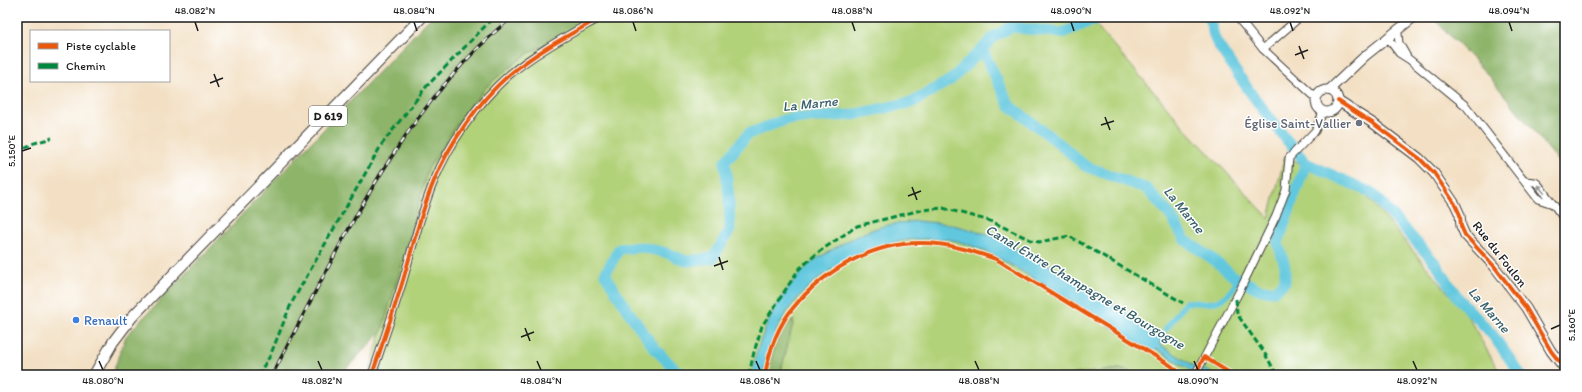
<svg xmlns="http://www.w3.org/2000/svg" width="1582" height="392" viewBox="0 0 1582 392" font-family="Itim,sans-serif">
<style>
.green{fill:#b2d279;stroke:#67774a}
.forest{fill:#8db469;stroke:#546842}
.water{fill:#61c7de;stroke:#3e727d}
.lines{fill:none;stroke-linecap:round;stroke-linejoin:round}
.canal{stroke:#61c7de;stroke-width:6}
.river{stroke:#61c7de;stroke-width:11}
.street-casing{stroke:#3c3935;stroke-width:9}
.secondary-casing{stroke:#3c3935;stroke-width:11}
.primary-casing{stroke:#3c3935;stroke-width:12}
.street{stroke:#fff;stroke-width:7}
.secondary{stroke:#fff;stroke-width:9}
.primary{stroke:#fff;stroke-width:10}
.rail-casing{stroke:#1c1c1c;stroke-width:3.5}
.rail{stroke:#fff;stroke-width:2;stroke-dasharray:6;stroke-linecap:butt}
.quiet{stroke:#00873e;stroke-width:3;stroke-dasharray:6 3;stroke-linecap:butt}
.cycleway-casing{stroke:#fff;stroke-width:6}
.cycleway{stroke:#e8590c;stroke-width:4}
.oneway{fill:#999}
.ticks{fill:none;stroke:#1c1c1c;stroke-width:1.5}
.worship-dot{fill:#6b7280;stroke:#fff;stroke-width:1.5}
.shop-dot{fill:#3f7fe0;stroke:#fff;stroke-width:1.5}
.labels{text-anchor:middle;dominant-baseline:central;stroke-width:3;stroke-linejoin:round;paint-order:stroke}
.shield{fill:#fff;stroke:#606060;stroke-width:1}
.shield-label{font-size:12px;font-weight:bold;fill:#1c1c1c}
.worship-label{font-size:13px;fill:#5b616d;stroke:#fff;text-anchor:end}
.street-label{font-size:13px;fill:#1c1c1c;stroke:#fff}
.shop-label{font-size:13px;fill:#366cbe;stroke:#fff;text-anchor:start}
.water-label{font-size:14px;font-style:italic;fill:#38606a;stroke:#fff}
.neatline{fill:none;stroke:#1c1c1c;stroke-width:1.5}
.ticks-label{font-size:10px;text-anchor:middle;fill:#1c1c1c}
</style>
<rect width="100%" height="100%" fill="#fff"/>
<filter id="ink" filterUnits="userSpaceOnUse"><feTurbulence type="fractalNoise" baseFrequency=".025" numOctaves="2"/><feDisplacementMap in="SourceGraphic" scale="8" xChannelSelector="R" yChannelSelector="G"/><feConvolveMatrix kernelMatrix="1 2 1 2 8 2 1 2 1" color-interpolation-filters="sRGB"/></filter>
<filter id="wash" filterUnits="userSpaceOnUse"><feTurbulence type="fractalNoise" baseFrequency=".012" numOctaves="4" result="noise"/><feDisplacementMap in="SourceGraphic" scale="16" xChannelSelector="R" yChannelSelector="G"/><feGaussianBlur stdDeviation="0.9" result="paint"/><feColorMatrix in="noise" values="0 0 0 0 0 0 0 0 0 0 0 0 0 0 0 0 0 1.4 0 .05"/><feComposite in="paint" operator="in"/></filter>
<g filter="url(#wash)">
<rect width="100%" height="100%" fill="#f3e0c4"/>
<path class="green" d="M 593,17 L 1102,17 L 1095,24 L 1186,129 L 1269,218 L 1285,156 L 1365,194 L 1467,315 L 1501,375 L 1143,375 L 1120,369 L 1068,375 L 780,375 L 793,321 L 773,350 L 767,375 L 368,375 L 405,253 L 428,169 L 463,115 L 489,84 L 524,56 Z"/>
<g class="forest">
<path d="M 431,17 L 593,17 L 524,56 L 489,84 L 463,115 L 428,169 L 405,253 L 382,331 L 340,375 L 112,375 L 126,336 Z"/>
<path d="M 1432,17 L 1565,17 L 1565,169 L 1488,75 Z"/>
<path d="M 794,320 L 780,375 L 767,375 L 773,350 L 783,326 Z"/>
<path d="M 1120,369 L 1143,375 L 1068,375 Z"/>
</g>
<path class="water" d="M 916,221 L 949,224 L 991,235 L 1073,277 L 1116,306 L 1162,339 L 1159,344 L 1202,371 L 1203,369 L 1216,375 L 1198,375 L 1157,349 L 1154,352 L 1138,344 C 1100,320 1062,295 1023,272 C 1000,259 977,245 951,240 C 946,239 939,239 933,239 C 895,238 866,248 834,268 C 793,294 771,328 763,375 L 752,375 C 757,337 781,289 810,264 C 814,260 820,257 825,254 C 842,244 858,234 877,228 C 889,224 903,223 916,221 Z"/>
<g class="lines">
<path class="canal" d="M 1166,329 L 1186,302 C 1199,303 1217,306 1227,295 C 1232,291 1235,284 1238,279"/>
<g class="river">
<path d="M 1208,17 C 1213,24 1212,35 1217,43 C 1244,85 1273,125 1306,163"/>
<path d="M 982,49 L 995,36 L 1011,27 L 1062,33 L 1102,17"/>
<path d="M 681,375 L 655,349 L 628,311 L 605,274 L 619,249 L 642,247 L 667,253 L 686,261 L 713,258 L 730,230 L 729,198 L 725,162 L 748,134 L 787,119 L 852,115 L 913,102 L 952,79 L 982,49 L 1009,105 L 1060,144 L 1085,166 L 1147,189 L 1170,215 L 1185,240 L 1214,260 L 1233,276 L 1261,290 L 1274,291 L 1285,282 L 1285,266 L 1278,243 L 1306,163 L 1372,193 L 1436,264 L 1459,299 L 1492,334 L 1521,375"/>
</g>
</g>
</g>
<g filter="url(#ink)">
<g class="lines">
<g class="street-casing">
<g id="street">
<path d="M 1237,17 L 1263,49 L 1316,98"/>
<path d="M 1396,31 L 1398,34 L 1399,43 L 1407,57"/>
<path d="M 1387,37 L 1399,53 L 1410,60 L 1466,106 L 1538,199 L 1553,204"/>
<path d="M 1263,49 L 1300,17"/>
<path d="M 1525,181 L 1535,182 L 1538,184 L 1565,220"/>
<path d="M 372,375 C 383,342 394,310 404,277 C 413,245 421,212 434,181 C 449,144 478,102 509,75 C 536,52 569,35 601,17"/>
<path d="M 1195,375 L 1239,292 L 1276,216 L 1286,190 L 1289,158 L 1315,131 L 1323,112"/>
</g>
</g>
<g class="secondary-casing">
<g id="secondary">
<circle cx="1327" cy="101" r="11"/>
<path d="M 1329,90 L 1365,56 L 1414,17"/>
<path d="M 1338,101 L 1374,124 L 1419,158 L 1434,173 L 1455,204 L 1460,215 L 1461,226 L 1465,235 L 1494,266 L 1526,308 L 1551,351 L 1565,369"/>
</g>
</g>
<g class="primary-casing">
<path id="primary" d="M 94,375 L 113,342 L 132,317 L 422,17"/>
</g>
<use href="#street" class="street"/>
<use href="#secondary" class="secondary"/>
<use href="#primary" class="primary"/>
<g class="rail-casing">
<path id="rail" d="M 272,375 C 339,249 399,110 512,17"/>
</g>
<use href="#rail" class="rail"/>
<g class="quiet">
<path d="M 17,153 L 31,144 L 52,138"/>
<path d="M 1236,299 L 1237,314 L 1265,354 L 1277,375"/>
<path d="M 258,375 L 270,356 L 291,304 L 382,144 L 426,87 L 494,17"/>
<path d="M 749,375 L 754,352 L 762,326 L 799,269 L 820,251 L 857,226 L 921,210 L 943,208 L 990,221 L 1031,240 L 1039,242 L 1069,236 L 1183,303"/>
</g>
<g class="cycleway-casing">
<g id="cycleway">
<path d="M 1338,101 L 1374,124 L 1419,158 L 1434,173 L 1455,204 L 1460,215 L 1461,226 L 1465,235 L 1494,266 L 1526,308 L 1551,351 L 1565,369"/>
<path d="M 372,375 C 383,342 394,310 404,277 C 413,245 421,212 434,181 C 449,144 478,102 509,75 C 536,52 569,35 601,17"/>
<path d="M 765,375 C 769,352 777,327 793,308 C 823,271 873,242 922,243 C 948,243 972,251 996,259 L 1170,365 L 1183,375"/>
<path d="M 1195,375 L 1204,357 L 1233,375"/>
</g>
</g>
<use href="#cycleway" class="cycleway"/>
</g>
<defs><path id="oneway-solid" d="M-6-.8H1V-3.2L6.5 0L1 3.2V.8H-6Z"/></defs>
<use class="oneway" href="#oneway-solid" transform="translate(1541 189) rotate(-128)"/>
</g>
<path class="ticks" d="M 195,22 L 198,31M 414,22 L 417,31M 633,22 L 636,31M 852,22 L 855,31M 1071,22 L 1074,31M 1290,22 L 1293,31M 1509,22 L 1512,31M 1299,46 L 1304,59M 1295,55 L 1308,50M 214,74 L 219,87M 210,83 L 223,78M 1105,117 L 1110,130M 1101,125 L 1114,121M 22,151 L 31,148M 912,187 L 917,200M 908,196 L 921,191M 719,257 L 723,270M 714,266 L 728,261M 525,328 L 530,341M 1551,329 L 1560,325M 521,337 L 534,332M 99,361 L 103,370M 318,361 L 322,370M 537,361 L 541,370M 756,361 L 760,370M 975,361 L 979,370M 1194,361 L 1198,370M 1413,361 L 1417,370"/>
<circle class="worship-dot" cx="1359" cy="123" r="4"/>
<circle class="shop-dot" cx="76" cy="320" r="4"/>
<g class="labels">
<rect class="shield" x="309" y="106" width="38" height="20" rx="3"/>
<g class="shield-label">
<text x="328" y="116">D 619</text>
</g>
<g class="worship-label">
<text x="1351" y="123">Église Saint-Vallier</text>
</g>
<g class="street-label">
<text transform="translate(1500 254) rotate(52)">Rue du Foulon</text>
</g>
<g class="shop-label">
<text x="84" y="320">Renault</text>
</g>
<g class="water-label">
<text transform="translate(810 104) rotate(-6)">La Marne</text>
<text transform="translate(1184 210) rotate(51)">La Marne</text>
<text transform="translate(1085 287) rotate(31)">Canal Entre Champagne et Bourgogne</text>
<text transform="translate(1489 310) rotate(49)">La Marne</text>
</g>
</g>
<rect width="1582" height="392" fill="none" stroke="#fff" stroke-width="44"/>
<rect x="30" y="30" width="140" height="52" fill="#ffffff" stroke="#a4a4a4"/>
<rect x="38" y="43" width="20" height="6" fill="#e8590c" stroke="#a4a4a4"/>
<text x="66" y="50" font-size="12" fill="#1c1c1c">Piste cyclable</text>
<rect x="38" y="63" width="20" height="6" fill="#00873e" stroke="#a4a4a4"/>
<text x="66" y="70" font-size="12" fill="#1c1c1c">Chemin</text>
<rect x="22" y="22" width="1538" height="348" class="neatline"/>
<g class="ticks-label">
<text x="195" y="14">48.082°N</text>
<text x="414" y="14">48.084°N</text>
<text x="633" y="14">48.086°N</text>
<text x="852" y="14">48.088°N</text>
<text x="1071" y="14">48.090°N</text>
<text x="1290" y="14">48.092°N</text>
<text x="1509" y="14">48.094°N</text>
<text transform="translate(11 151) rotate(-90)" y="4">5.150°E</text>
<text transform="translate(1571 325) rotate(-90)" y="4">5.160°E</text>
<text x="103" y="384">48.080°N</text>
<text x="322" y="384">48.082°N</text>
<text x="541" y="384">48.084°N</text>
<text x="760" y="384">48.086°N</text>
<text x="979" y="384">48.088°N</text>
<text x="1198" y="384">48.090°N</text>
<text x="1417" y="384">48.092°N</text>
</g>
</svg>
